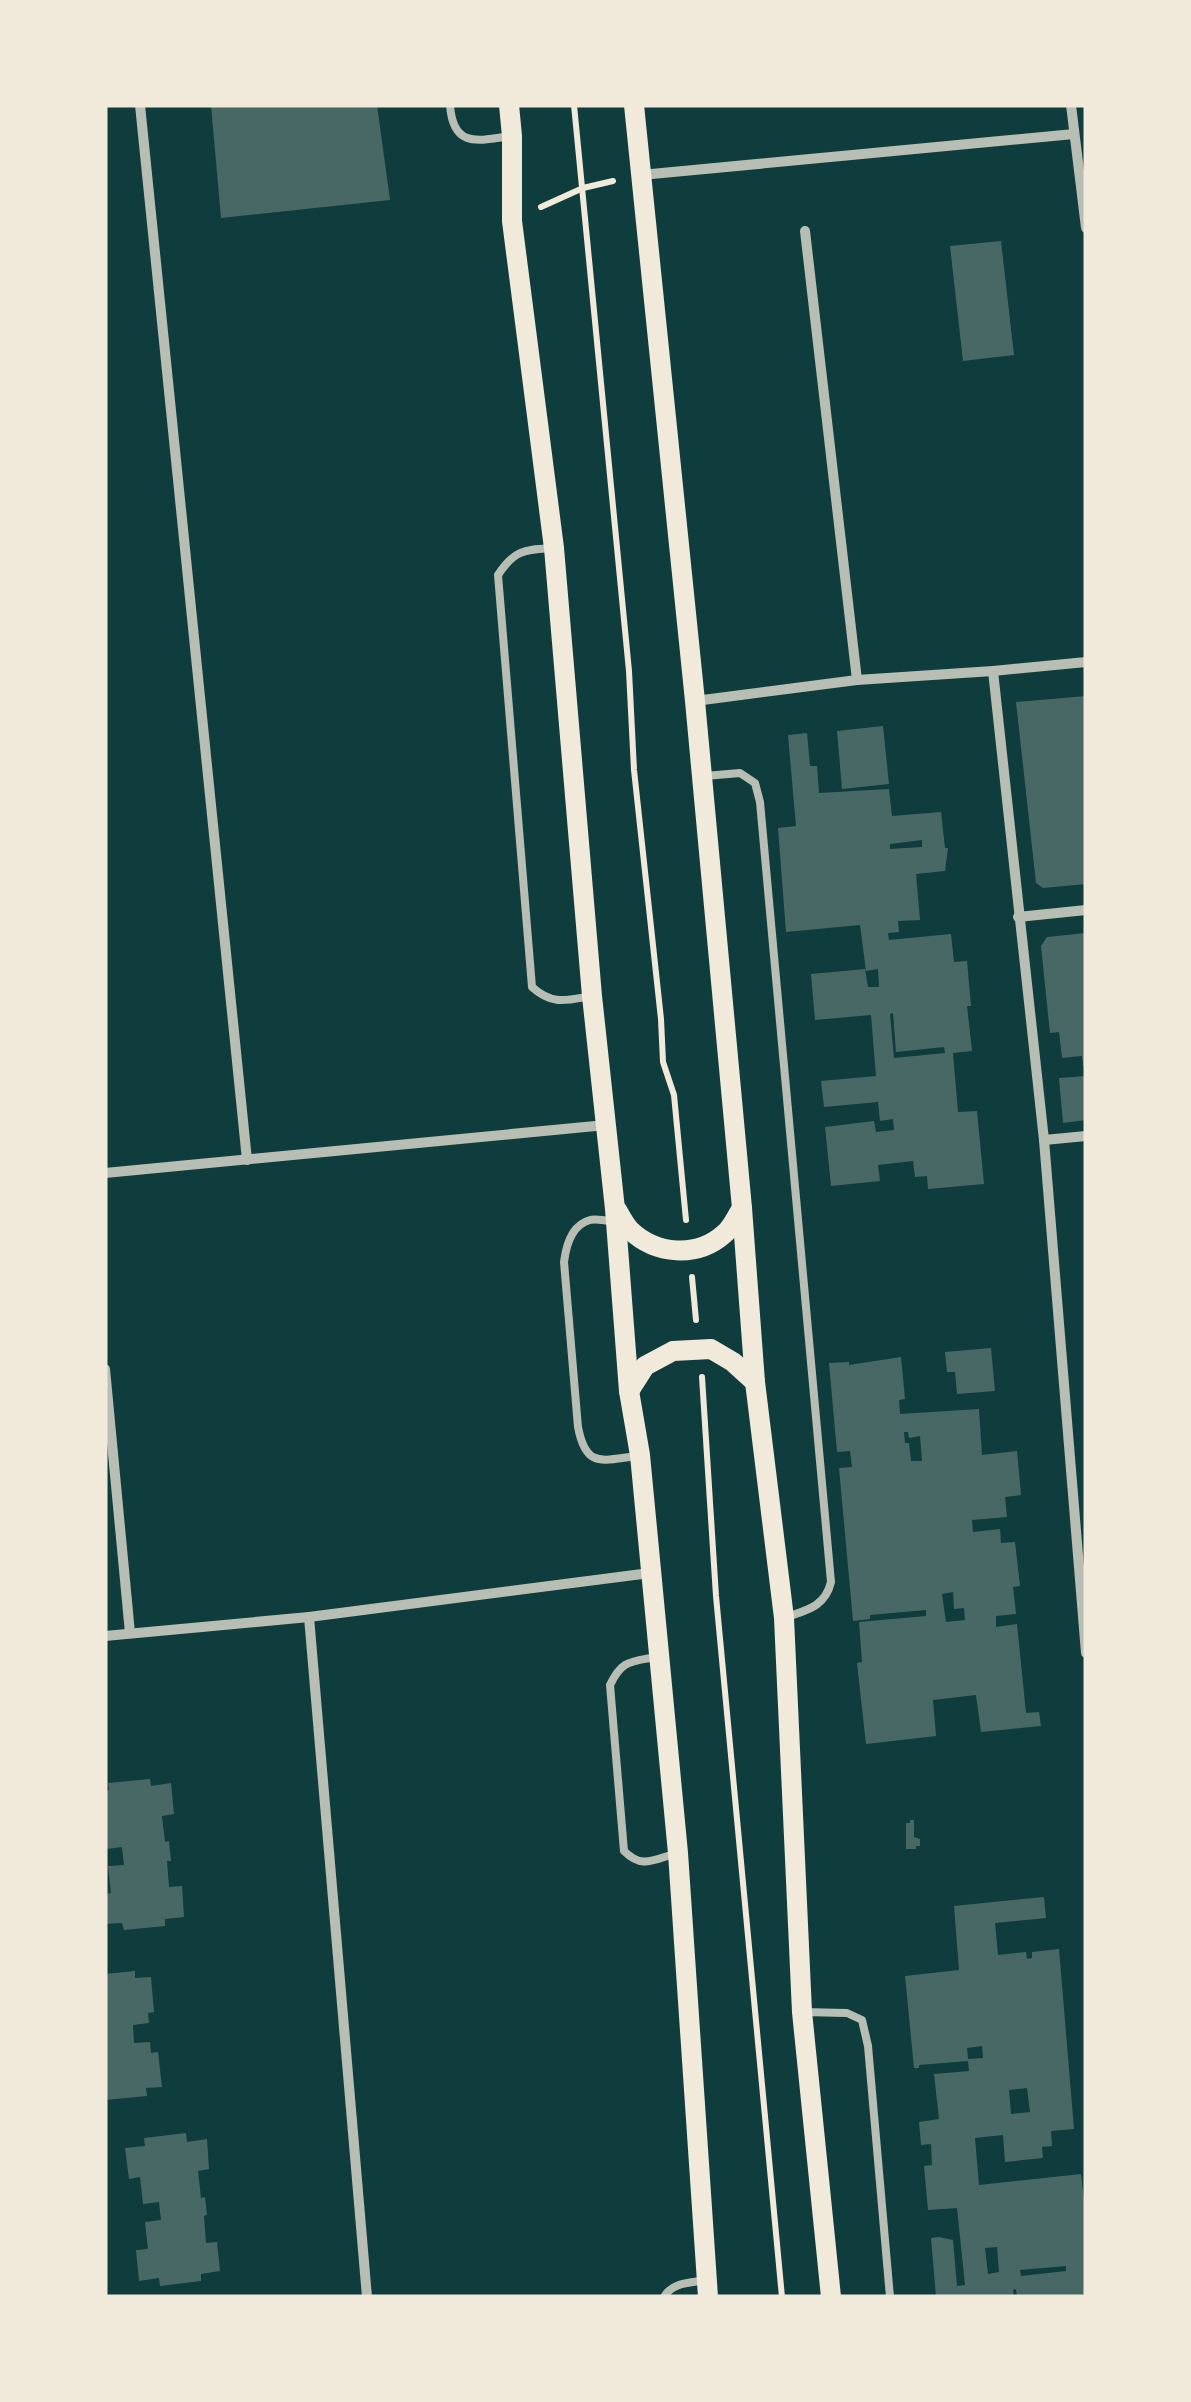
<svg xmlns="http://www.w3.org/2000/svg" width="1191" height="2402" viewBox="0 0 1191 2402" font-family="'Alegreya Sans',sans-serif">
<style>
.building{fill:#486865;fill-rule:evenodd}
.lines{fill:none;stroke-linecap:round;stroke-linejoin:round}
.path{stroke:#f1e9da;stroke-width:6}
.service{stroke:#b8beb3;stroke-width:8}
.minor{stroke:#b8beb3;stroke-width:10}
.secondary{stroke:#f1e9da;stroke-width:20}
</style>
<rect width="100%" height="100%" fill="#0f3d3e"/>
<g class="building">
<path d="M 211,105 L 377,105 L 390,200 L 221,218 Z"/>
<path d="M 1001,241 L 1014,355 L 963,361 L 950,246 Z"/>
<path d="M 1086,696 L 1086,884 L 1043,888 L 1036,883 L 1016,702 Z"/>
<path d="M 883,726 L 889,784 L 842,789 L 837,731 Z"/>
<path d="M 807,733 L 810,766 L 817,766 L 819,793 L 889,789 L 892,816 L 941,812 L 945,848 L 948,848 L 945,871 L 916,874 L 920,920 L 898,921 L 899,932 L 888,933 L 889,940 L 951,934 L 954,962 L 967,961 L 971,1006 L 967,1006 L 972,1051 L 953,1053 L 958,1112 L 977,1111 L 984,1184 L 928,1189 L 927,1176 L 915,1177 L 913,1161 L 878,1165 L 880,1181 L 831,1186 L 825,1127 L 874,1121 L 876,1132 L 894,1130 L 893,1119 L 880,1121 L 878,1102 L 824,1107 L 821,1081 L 876,1076 L 871,1015 L 815,1020 L 811,974 L 865,969 L 868,987 L 879,987 L 878,969 L 866,971 L 860,925 L 786,932 L 778,828 L 796,826 L 788,735 ZM 922,840 L 922,847 L 890,849 L 890,844 ZM 893,1013 L 896,1052 L 944,1047 L 945,1053 L 894,1058 L 890,1014 Z"/>
<path d="M 1086,933 L 1086,1066 L 1083,1066 L 1082,1056 L 1062,1058 L 1059,1032 L 1050,1033 L 1041,946 L 1047,937 Z"/>
<path d="M 1086,1076 L 1086,1120 L 1063,1123 L 1059,1078 Z"/>
<path d="M 991,1348 L 995,1391 L 957,1394 L 955,1372 L 947,1372 L 945,1352 Z"/>
<path d="M 901,1357 L 905,1399 L 899,1400 L 900,1414 L 979,1409 L 982,1455 L 1017,1451 L 1021,1495 L 1005,1497 L 1007,1517 L 972,1520 L 973,1532 L 1000,1529 L 1001,1543 L 1015,1542 L 1020,1586 L 1013,1587 L 1016,1614 L 996,1616 L 996,1627 L 1017,1624 L 1026,1713 L 1039,1712 L 1041,1726 L 981,1732 L 976,1695 L 933,1700 L 936,1736 L 866,1744 L 857,1663 L 862,1662 L 859,1622 L 926,1616 L 926,1610 L 870,1615 L 870,1619 L 853,1621 L 839,1468 L 852,1467 L 850,1451 L 837,1452 L 829,1363 L 849,1362 L 849,1365 ZM 904,1432 L 908,1432 L 909,1438 L 920,1436 L 922,1461 L 911,1461 L 909,1443 L 905,1443 ZM 953,1592 L 954,1609 L 964,1608 L 965,1620 L 946,1622 L 942,1594 Z"/>
<path d="M 150,1779 L 151,1786 L 171,1783 L 174,1814 L 162,1816 L 165,1842 L 169,1841 L 171,1861 L 167,1861 L 169,1887 L 182,1886 L 184,1917 L 165,1919 L 165,1926 L 124,1930 L 122,1923 L 105,1924 L 105,1894 L 111,1893 L 108,1866 L 124,1865 L 122,1847 L 107,1849 L 105,1791 L 109,1790 L 108,1783 Z"/>
<path d="M 910,1820 L 914,1820 L 914,1837 L 920,1839 L 920,1846 L 916,1846 L 916,1849 L 906,1849 L 906,1823 L 910,1823 Z"/>
<path d="M 1044,1897 L 1046,1918 L 995,1923 L 998,1955 L 1026,1952 L 1027,1959 L 1032,1958 L 1032,1952 L 1059,1949 L 1074,2129 L 1051,2131 L 1052,2146 L 1042,2147 L 1043,2158 L 1005,2162 L 1003,2135 L 975,2138 L 979,2185 L 1081,2174 L 1086,2219 L 1086,2297 L 1017,2297 L 1016,2289 L 1013,2290 L 1014,2297 L 936,2297 L 931,2238 L 939,2237 L 953,2240 L 957,2286 L 965,2285 L 957,2208 L 928,2210 L 924,2166 L 932,2165 L 931,2144 L 921,2145 L 919,2122 L 939,2119 L 934,2074 L 969,2071 L 968,2061 L 919,2065 L 919,2068 L 914,2068 L 905,1976 L 959,1970 L 954,1906 ZM 982,2046 L 983,2058 L 968,2059 L 967,2048 ZM 1027,2088 L 1030,2112 L 1011,2114 L 1009,2090 ZM 997,2247 L 999,2272 L 988,2274 L 985,2248 ZM 1066,2266 L 1066,2271 L 1021,2276 L 1020,2270 Z"/>
<path d="M 135,1971 L 135,1978 L 151,1977 L 154,2012 L 148,2013 L 149,2023 L 133,2025 L 134,2043 L 150,2042 L 151,2053 L 158,2052 L 162,2087 L 146,2088 L 147,2096 L 105,2100 L 105,1974 Z"/>
<path d="M 186,2133 L 187,2142 L 207,2139 L 209,2169 L 198,2171 L 201,2198 L 205,2197 L 207,2215 L 204,2216 L 206,2243 L 217,2242 L 220,2271 L 201,2274 L 201,2281 L 160,2286 L 159,2278 L 139,2281 L 136,2250 L 148,2249 L 145,2222 L 161,2220 L 159,2202 L 143,2204 L 140,2177 L 129,2179 L 125,2148 L 145,2146 L 144,2138 Z"/>
</g>
<g class="lines">
<g class="path">
<path d="M 574,105 L 629,671 L 634,770 L 661,1019 L 663,1062 L 674,1095 L 686,1220"/>
<path d="M 541,207 L 583,188 L 613,181"/>
<path d="M 692,1277 L 696,1320"/>
<path d="M 702,1377 L 716,1596 L 782,2297"/>
</g>
<g class="service">
<path d="M 450,105 C 453,148 477,141 511,136"/>
<path d="M 554,548 C 525,550 515,549 498,575 L 532,987 C 553,1006 567,1000 592,996"/>
<path d="M 705,776 L 740,773 L 755,783 L 760,802 L 831,1582 C 825,1607 807,1610 784,1618"/>
<path d="M 616,1222 C 609,1221 596,1218 590,1220 C 571,1225 566,1246 564,1262 L 578,1427 C 586,1469 602,1460 637,1456"/>
<path d="M 656,1657 C 630,1662 622,1660 610,1685 L 624,1851 C 642,1869 653,1860 674,1854"/>
<path d="M 802,2012 L 847,2013 L 862,2020 L 868,2046 L 890,2297"/>
<path d="M 664,2297 C 672,2282 691,2283 706,2280"/>
</g>
<g class="minor">
<path d="M 140,105 L 247,1160"/>
<path d="M 1071,105 L 1086,228"/>
<path d="M 641,175 L 1074,134"/>
<path d="M 805,231 L 857,680"/>
<path d="M 993,671 L 1044,1140 L 1086,1653"/>
<path d="M 695,701 L 857,680 L 993,671 L 1086,662"/>
<path d="M 1018,917 L 1086,910"/>
<path d="M 1044,1140 L 1086,1136"/>
<path d="M 105,1173 L 606,1125"/>
<path d="M 105,1369 L 130,1633"/>
<path d="M 309,1617 L 367,2297"/>
<path d="M 105,1636 L 309,1617 L 650,1573"/>
</g>
<g class="secondary">
<path d="M 509,105 L 512,136 L 512,221 L 554,548 L 592,996 L 615,1209 L 629,1391 L 640,1455 L 678,1853 L 708,2297"/>
<path d="M 634,105 L 695,701 L 742,1208 L 755,1382 L 784,1618 L 802,2012 L 831,2297"/>
<path d="M 617,1210 C 621,1217 625,1225 630,1230 C 656,1255 697,1258 724,1234 C 732,1228 736,1217 742,1208"/>
<path d="M 629,1391 L 645,1366 L 673,1351 L 711,1349 L 733,1362 L 755,1382"/>
</g>
</g>
<rect width="1191" height="2402" fill="none" stroke="#f1e9da" stroke-width="215"/>
</svg>
